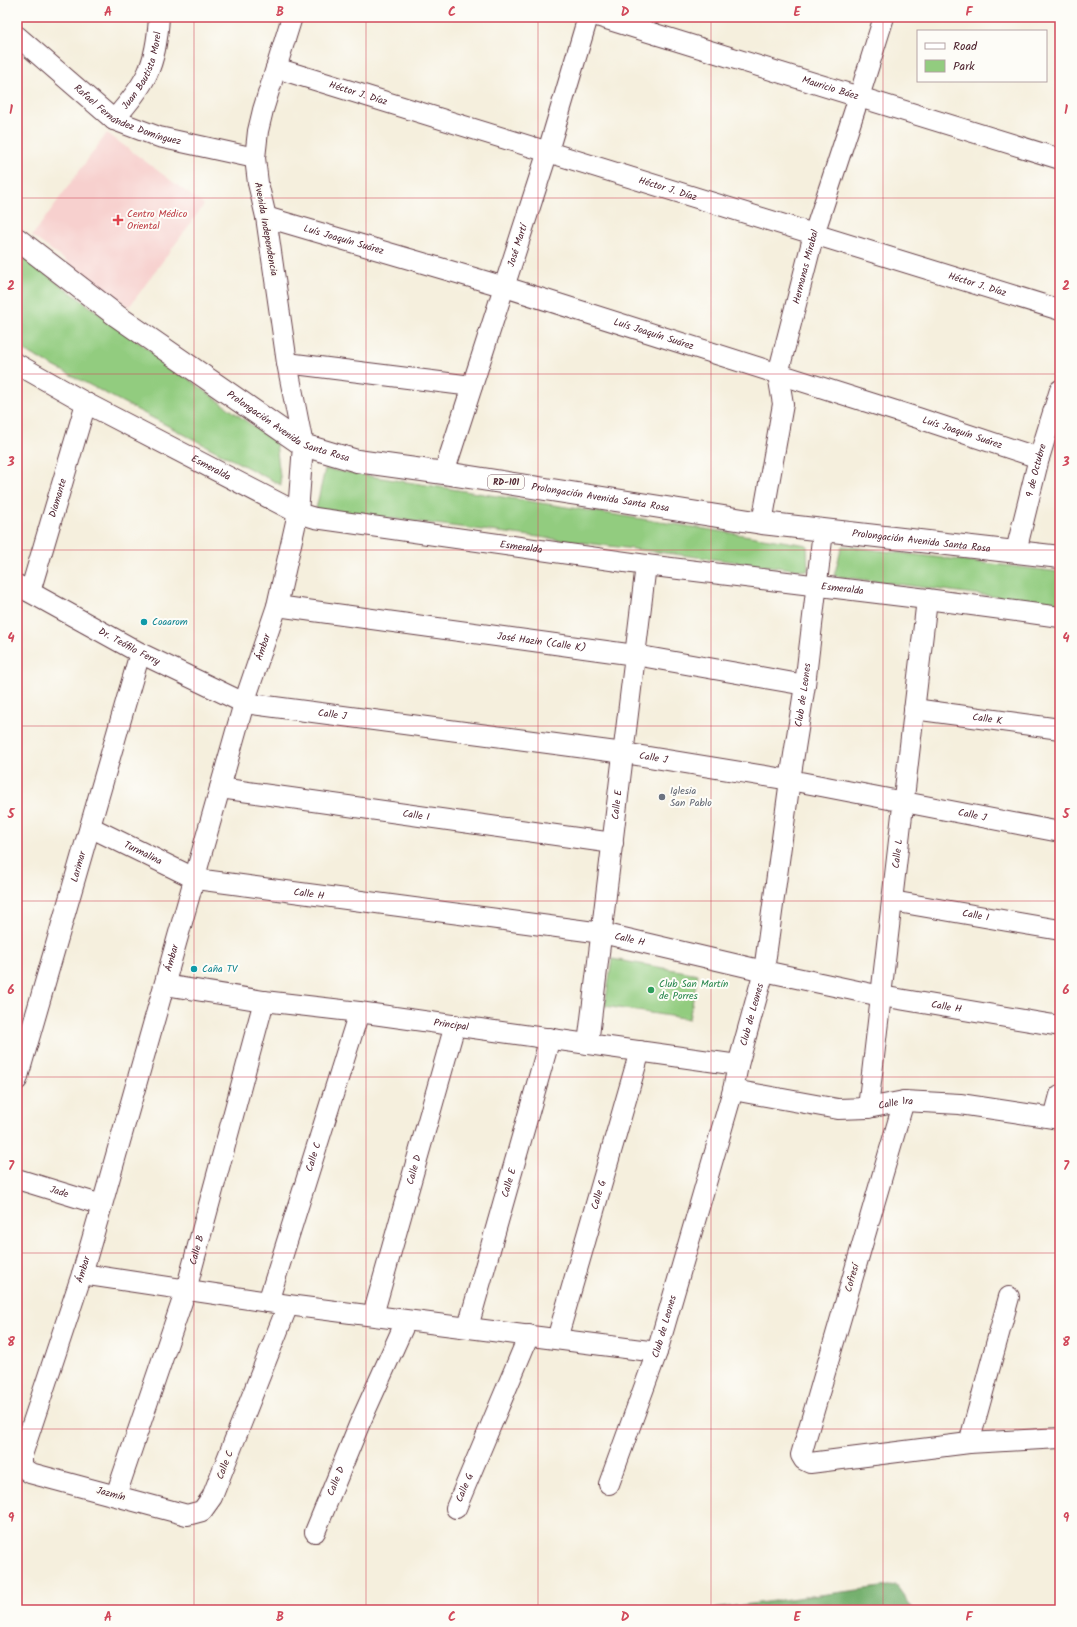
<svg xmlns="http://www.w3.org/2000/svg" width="1077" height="1627" viewBox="0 0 1077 1627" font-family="Kalam,sans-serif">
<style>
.built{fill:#f7d0ce}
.green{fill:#92cc7f;stroke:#6e7655}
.forest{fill:#75b06e;stroke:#60684c}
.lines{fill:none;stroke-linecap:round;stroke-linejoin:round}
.minor-casing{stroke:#643e46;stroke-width:22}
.major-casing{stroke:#643e46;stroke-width:24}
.minor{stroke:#fff;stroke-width:20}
.major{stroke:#fff;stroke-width:22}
.grid{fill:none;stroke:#d1495b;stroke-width:1;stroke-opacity:0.55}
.health-dot{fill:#e0444e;stroke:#fdfcf7;stroke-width:1.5}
.culture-dot{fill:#0f9aa8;stroke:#fdfcf7;stroke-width:1.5}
.worship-dot{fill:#6b7280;stroke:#fdfcf7;stroke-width:1.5}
.leisure-dot{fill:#2e9e5b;stroke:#fdfcf7;stroke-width:1.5}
.labels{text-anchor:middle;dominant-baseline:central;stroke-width:4;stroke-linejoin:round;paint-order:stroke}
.shield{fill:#fdfcf7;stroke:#806168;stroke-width:1}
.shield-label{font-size:9px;font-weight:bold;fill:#4a1f2b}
.street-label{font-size:10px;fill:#4a1f2b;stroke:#fdfcf7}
.health-label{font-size:10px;fill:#be3a42;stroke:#fdfcf7;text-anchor:start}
.culture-label{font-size:10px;fill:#0d838f;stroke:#fdfcf7;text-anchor:start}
.worship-label{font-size:10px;fill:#5b616d;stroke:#fdfcf7;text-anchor:start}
.leisure-label{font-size:10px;fill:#27864d;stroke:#fdfcf7;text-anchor:start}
.neatline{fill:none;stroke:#d1495b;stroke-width:1.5}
.grid-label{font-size:13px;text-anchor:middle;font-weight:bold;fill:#d1495b}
</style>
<rect width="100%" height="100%" fill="#fdfcf7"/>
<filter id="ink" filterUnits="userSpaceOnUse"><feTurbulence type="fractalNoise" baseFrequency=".025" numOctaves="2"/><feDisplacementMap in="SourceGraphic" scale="8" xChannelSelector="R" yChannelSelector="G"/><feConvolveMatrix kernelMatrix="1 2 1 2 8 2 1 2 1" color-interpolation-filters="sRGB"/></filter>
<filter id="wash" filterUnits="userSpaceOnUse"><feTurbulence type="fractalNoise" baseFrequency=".012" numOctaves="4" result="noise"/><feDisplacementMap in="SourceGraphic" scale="16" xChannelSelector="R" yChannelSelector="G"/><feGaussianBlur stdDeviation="0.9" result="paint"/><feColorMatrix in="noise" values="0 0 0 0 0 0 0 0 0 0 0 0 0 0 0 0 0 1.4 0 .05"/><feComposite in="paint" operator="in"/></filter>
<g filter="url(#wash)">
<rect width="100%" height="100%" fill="#f5efdd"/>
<path class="built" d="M 107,133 L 204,205 L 129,307 L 32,236 Z"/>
<g class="green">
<path d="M 21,256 L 276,443 L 281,485 L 17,347 L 17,267 Z"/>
<path d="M 325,469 L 807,545 L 808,571 L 316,509 Z"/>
<path d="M 842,546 L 1060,572 L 1060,605 L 834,576 Z"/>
<path d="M 612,959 L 698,974 L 689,1019 L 605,1006 Z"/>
</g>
<path class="forest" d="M 896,1585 L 914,1610 L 705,1610 Z"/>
</g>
<g filter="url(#ink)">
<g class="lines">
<g class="minor-casing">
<g id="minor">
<path id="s1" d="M 600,17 L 1060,159"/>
<path id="s2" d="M 17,36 L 114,120 L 159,137 L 255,158"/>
<path id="s3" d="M 276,68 L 1060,310"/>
<path id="s4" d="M 114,120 C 146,82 156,68 159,17"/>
<path id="s5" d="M 266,217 L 505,287 L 918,418 L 1039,458"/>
<path d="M 287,363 L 472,386"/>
<path id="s6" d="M 17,364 L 86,403 L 298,513 L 315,518 L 646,565 L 927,599 L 1060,617"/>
<path id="s7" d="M 444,473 L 548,151 L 588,17"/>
<path id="s8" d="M 762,523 L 783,404 L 778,374 L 814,234 L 859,97 L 884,17"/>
<path id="s9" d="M 1016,551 L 1039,458 L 1060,390"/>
<path id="s10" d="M 17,585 L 140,653 L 244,703 L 624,753 L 790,780 L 1060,832"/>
<path id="s11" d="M 30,592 L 86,403"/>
<path id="s12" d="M 277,606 L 635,655 L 805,685"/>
<path id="s13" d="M 914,709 L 1060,729"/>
<path id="s14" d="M 220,788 L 613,843"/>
<path id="s15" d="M 90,827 L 196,879 L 602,933 L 764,971 L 881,996 L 1060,1026"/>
<path id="s16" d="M 892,901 L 1060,930"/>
<path id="s17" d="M 165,985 L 264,1001 L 359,1012 L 738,1065"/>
<path id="s18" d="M 588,1044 L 646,565"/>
<path id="s19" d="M 17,1080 L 140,653"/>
<path id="s20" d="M 733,1090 L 838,1109 L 868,1108 L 904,1101 L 960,1104 L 1060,1119"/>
<path d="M 904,1101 L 801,1455 L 804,1460 L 810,1463 L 969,1443 L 1060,1438"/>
<path id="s21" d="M 868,1108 L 927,599"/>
<path d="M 1054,1118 L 1060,1095"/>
<path id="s22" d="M 17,1179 L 102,1205"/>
<path d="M 82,1274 L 288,1305 L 657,1352"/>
<path id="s23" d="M 268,1302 L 359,1012"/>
<path id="s24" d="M 288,1305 L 212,1497 L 202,1511 L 187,1515 L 30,1473 L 22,1467 L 22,1455 L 82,1274 L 102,1205 L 244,703 L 277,606 L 298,513 L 303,445 L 287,363 L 266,217 L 258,183 L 255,158 L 258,131 L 263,110 L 292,17"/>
<path id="s25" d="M 373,1315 L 455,1025"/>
<path id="s26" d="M 468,1327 L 550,1038"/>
<path id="s27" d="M 557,1339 L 640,1051"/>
<path d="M 969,1443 L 1009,1297"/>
<path id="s28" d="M 609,1484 L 657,1352 L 733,1090 L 738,1065 L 764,971 L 790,780 L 805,685 L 823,531"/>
<path id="s29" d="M 116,1495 L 186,1290 L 264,1001"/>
<path id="s30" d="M 456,1508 L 529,1335"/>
<path id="s31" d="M 315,1532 L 359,1425 L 406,1321"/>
</g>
</g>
<g class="major-casing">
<g id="major">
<path id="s32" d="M 17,239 L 117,316 L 303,445 L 357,461 L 444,473 L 762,523 L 1060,557"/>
</g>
</g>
<use href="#minor" class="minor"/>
<use href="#major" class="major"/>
</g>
</g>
<path class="grid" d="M 194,17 L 194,1610M 366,17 L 366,1610M 538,17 L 538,1610M 711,17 L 711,1610M 883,17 L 883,1610M 17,198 L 1060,198M 17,374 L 1060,374M 17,550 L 1060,550M 17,726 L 1060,726M 17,901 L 1060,901M 17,1077 L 1060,1077M 17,1253 L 1060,1253M 17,1429 L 1060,1429"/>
<path class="health-dot" d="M116 214h4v4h4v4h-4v4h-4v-4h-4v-4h4z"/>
<g class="culture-dot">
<circle cx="144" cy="622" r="4"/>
<circle cx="194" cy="969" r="4"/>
</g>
<circle class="worship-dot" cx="662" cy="797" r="4"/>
<circle class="leisure-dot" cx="651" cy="990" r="4"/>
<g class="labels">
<rect class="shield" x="488" y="475" width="36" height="14" rx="3"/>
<g class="shield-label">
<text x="506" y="482">RD-101</text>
</g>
<g class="street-label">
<text stroke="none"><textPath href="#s4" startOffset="58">Juan Bautista Morel</textPath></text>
<text stroke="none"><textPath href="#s1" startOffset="241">Mauricio Báez</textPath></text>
<text stroke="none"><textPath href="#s3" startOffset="86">Héctor J. Díaz</textPath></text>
<text stroke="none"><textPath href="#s2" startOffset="138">Rafael Fernández Domínguez</textPath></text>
<text stroke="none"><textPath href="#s3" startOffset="410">Héctor J. Díaz</textPath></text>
<text transform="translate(266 229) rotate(80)">Avenida Independencia</text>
<text stroke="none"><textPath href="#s5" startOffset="81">Luís Joaquín Suárez</textPath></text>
<text stroke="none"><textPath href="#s7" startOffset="239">José Martí</textPath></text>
<text stroke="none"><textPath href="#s8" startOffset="262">Hermanas Mirabal</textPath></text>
<text stroke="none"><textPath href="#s3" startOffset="734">Héctor J. Díaz</textPath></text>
<text stroke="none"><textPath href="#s5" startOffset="405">Luís Joaquín Suárez</textPath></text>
<text stroke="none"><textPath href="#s32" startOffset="331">Prolongación Avenida Santa Rosa</textPath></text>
<text stroke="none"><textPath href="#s5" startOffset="729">Luís Joaquín Suárez</textPath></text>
<text stroke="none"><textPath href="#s6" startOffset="220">Esmeralda</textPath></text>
<text stroke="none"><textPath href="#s9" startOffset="83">9 de Octubre</textPath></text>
<text stroke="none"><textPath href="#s32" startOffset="655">Prolongación Avenida Santa Rosa</textPath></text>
<text stroke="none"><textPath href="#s11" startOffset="98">Diamante</textPath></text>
<text stroke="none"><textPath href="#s32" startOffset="979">Prolongación Avenida Santa Rosa</textPath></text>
<text stroke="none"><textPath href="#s6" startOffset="544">Esmeralda</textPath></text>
<text stroke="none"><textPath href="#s6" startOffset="868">Esmeralda</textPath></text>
<text stroke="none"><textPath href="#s12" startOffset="267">José Hazin (Calle K)</textPath></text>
<text stroke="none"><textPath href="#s10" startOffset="128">Dr. Teófilo Ferry</textPath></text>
<text stroke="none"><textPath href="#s24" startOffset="1267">Ámbar</textPath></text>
<text stroke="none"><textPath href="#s28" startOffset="815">Club de Leones</textPath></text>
<text stroke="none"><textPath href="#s10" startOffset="345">Calle J</textPath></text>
<text stroke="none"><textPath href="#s13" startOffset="74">Calle K</textPath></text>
<text stroke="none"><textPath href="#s10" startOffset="669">Calle J</textPath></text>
<text stroke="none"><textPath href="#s18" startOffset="241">Calle E</textPath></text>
<text stroke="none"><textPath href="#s10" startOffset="993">Calle J</textPath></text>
<text stroke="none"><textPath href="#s14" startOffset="198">Calle I</textPath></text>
<text stroke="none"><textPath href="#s15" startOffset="59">Turmalina</textPath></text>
<text stroke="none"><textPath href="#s21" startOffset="256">Calle L</textPath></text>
<text stroke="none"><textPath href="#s19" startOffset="222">Larimar</textPath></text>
<text stroke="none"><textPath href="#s15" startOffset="232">Calle H</textPath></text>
<text stroke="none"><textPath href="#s16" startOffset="85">Calle I</textPath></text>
<text stroke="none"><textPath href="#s15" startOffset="556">Calle H</textPath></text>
<text stroke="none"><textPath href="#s24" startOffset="943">Ámbar</textPath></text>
<text stroke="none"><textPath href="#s15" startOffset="880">Calle H</textPath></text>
<text stroke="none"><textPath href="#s28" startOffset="491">Club de Leones</textPath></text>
<text stroke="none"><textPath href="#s17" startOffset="289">Principal</textPath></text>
<text stroke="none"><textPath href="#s20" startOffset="165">Calle 1ra</textPath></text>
<text stroke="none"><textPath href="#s23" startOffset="152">Calle C</textPath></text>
<text stroke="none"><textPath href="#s25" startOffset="151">Calle D</textPath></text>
<text stroke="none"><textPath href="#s26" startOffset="150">Calle E</textPath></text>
<text stroke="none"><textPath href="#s22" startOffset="44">Jade</textPath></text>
<text stroke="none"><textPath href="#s27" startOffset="150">Calle G</textPath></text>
<text stroke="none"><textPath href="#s29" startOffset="258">Calle B</textPath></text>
<text stroke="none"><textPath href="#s24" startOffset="619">Ámbar</textPath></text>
<text transform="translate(852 1278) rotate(-74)">Cofresí</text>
<text stroke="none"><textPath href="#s28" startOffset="167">Club de Leones</textPath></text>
<text transform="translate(225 1465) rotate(-69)">Calle C</text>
<text stroke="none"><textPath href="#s31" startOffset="55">Calle D</textPath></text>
<text stroke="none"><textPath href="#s30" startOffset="22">Calle G</textPath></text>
<text transform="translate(111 1494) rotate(15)">Jazmín</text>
</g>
<g class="health-label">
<text x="127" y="214">Centro Médico<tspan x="127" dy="12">Oriental</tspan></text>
</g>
<g class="culture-label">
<text x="152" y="622">Coaarom</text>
<text x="202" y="969">Caña TV</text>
</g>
<g class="worship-label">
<text x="670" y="791">Iglesia<tspan x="670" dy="12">San Pablo</tspan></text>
</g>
<g class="leisure-label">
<text x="659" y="984">Club San Martín<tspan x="659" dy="12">de Porres</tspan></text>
</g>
</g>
<rect width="1077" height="1627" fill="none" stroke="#fdfcf7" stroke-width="44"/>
<rect x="917" y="30" width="130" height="52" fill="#fdfcf7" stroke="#b5a4a5"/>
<rect x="925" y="43" width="20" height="6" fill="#ffffff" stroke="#b5a4a5"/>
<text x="953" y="50" font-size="12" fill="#4a1f2b">Road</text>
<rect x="925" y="60" width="20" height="12" fill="#92cc7f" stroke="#b5a4a5"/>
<text x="953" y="70" font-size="12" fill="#4a1f2b">Park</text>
<rect x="22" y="22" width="1033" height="1583" class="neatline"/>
<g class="grid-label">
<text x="108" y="16">A</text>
<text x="280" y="16">B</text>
<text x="452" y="16">C</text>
<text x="625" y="16">D</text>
<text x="797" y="16">E</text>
<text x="969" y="16">F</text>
<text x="11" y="114">1</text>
<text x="1066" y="114">1</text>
<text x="11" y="290">2</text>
<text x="1066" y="290">2</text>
<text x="11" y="466">3</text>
<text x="1066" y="466">3</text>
<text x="11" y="642">4</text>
<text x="1066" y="642">4</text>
<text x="11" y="818">5</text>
<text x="1066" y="818">5</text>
<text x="11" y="994">6</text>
<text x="1066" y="994">6</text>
<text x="11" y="1170">7</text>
<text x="1066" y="1170">7</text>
<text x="11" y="1346">8</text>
<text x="1066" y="1346">8</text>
<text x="11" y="1522">9</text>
<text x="1066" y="1522">9</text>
<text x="108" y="1621">A</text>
<text x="280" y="1621">B</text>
<text x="452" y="1621">C</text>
<text x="625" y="1621">D</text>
<text x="797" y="1621">E</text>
<text x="969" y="1621">F</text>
</g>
</svg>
